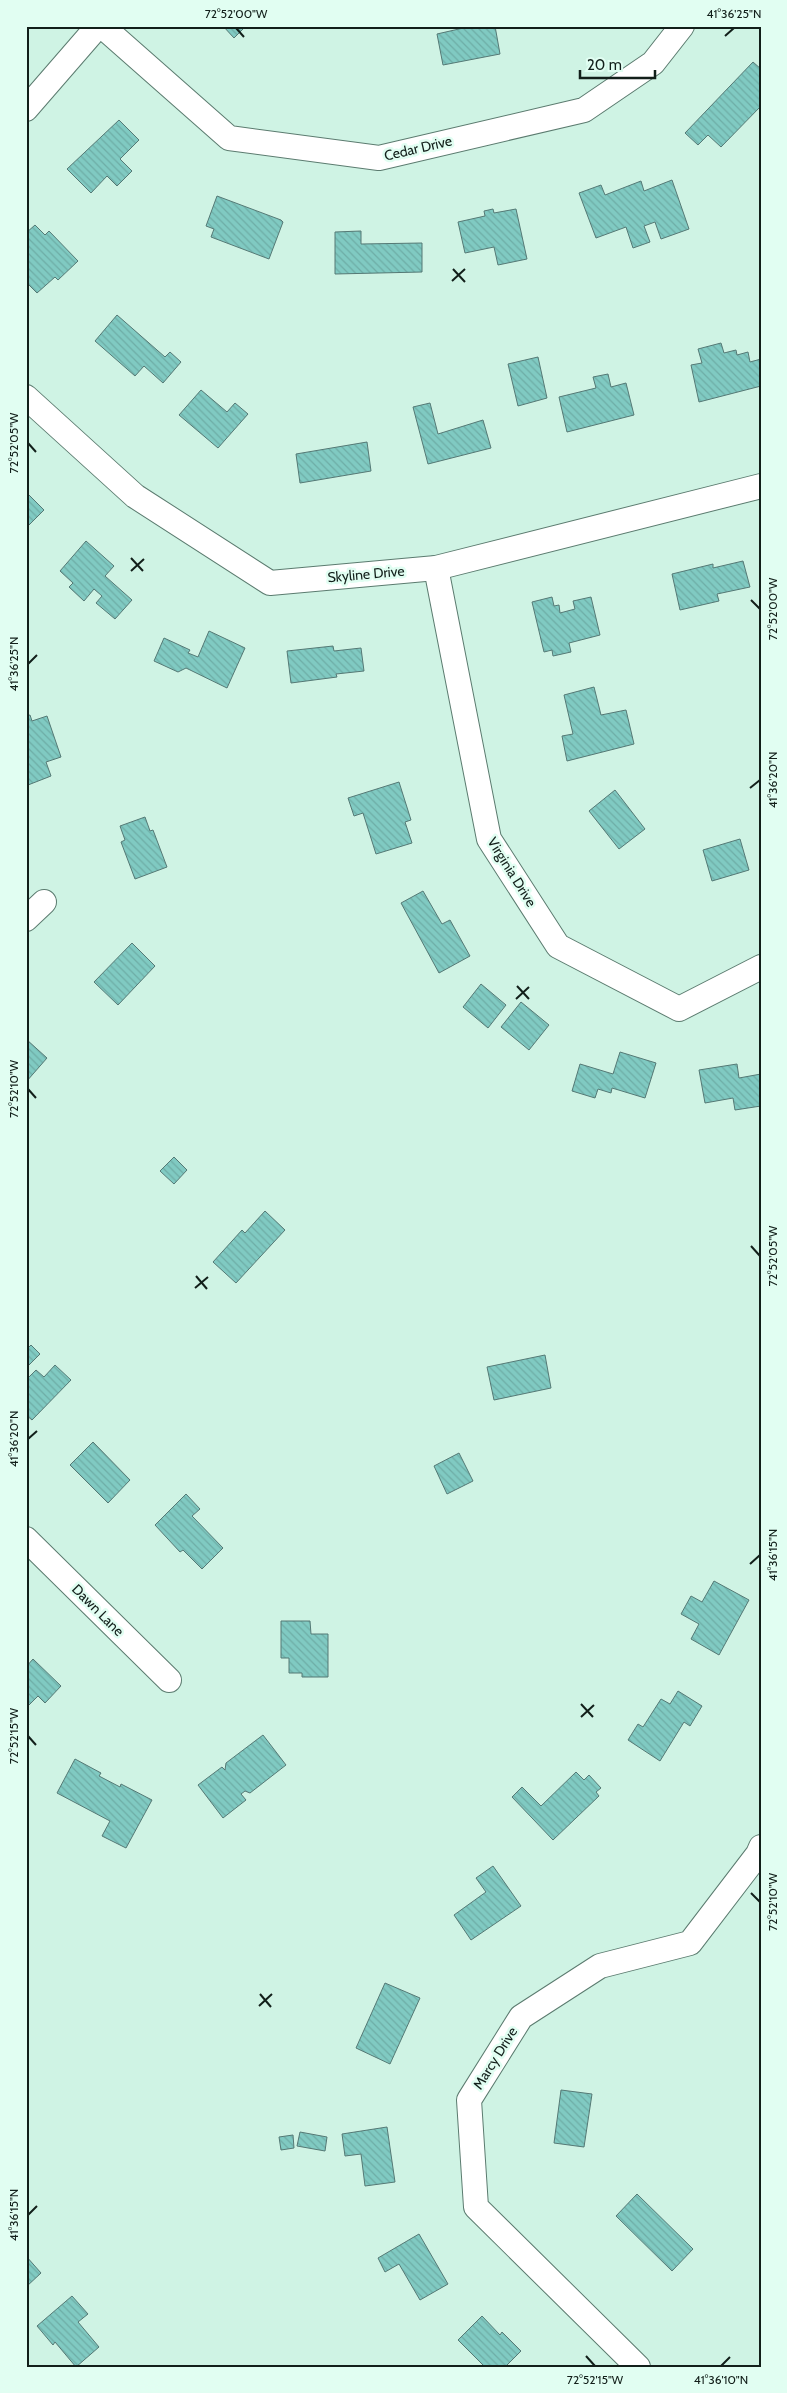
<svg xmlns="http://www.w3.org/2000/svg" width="787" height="2393" viewBox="0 0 787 2393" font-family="Cabin,sans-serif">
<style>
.building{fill:url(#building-back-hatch);stroke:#557975}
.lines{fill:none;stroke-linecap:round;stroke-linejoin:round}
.minor-casing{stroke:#5b7b6f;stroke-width:26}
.minor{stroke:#fff;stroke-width:24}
.ticks{fill:none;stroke:#121f1a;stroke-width:2}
.labels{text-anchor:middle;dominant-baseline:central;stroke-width:5;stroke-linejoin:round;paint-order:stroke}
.street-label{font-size:14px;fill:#121f1a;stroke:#e1fef2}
.neatline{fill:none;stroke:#121f1a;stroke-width:2}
.ticks-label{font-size:12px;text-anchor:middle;fill:#121f1a}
</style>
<defs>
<pattern id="building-back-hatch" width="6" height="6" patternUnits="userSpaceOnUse" patternTransform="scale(1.25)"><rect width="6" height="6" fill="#80cac2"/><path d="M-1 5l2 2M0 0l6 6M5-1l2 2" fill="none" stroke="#6eada6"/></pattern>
</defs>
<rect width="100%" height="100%" fill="#cff3e4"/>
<g class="building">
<path d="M 223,26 L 246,26 L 234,38 Z"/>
<path d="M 495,26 L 500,54 L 443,65 L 437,34 L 472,26 Z"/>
<path d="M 753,62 L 761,69 L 761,106 L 721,147 L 708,135 L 698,145 L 685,133 Z"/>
<path d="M 119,120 L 139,140 L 120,159 L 132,171 L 117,186 L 107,176 L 91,193 L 67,169 Z"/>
<path d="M 672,180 L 689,229 L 661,239 L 655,222 L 644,226 L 650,242 L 633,248 L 626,227 L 596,238 L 579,193 L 601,185 L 605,195 L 641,181 L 644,191 Z"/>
<path d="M 217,196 L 281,220 L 283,222 L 269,259 L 211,237 L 214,229 L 206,226 Z"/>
<path d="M 493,209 L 494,213 L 516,209 L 527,259 L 498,265 L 494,247 L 465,253 L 458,222 L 485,216 L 484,211 Z"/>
<path d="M 35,225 L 45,235 L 49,231 L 78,261 L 58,280 L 55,277 L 37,293 L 26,282 L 26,233 Z"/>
<path d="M 361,231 L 361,244 L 422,243 L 422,272 L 335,274 L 335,232 Z"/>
<path d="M 117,315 L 165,357 L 170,352 L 181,362 L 163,383 L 144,366 L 135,376 L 95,341 Z"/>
<path d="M 721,343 L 724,353 L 736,350 L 737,355 L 748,352 L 750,362 L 761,359 L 761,386 L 699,402 L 691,365 L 702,363 L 698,349 Z"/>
<path d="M 538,357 L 547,398 L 518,406 L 508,364 Z"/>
<path d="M 608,374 L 611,387 L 626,383 L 634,415 L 567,432 L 559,397 L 596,388 L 593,377 Z"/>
<path d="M 201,390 L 227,412 L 235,403 L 248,414 L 218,448 L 179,415 Z"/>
<path d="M 430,403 L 438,434 L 483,420 L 491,448 L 428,464 L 413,407 Z"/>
<path d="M 367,442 L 371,471 L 300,483 L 296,454 Z"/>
<path d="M 26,492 L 44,510 L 26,528 Z"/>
<path d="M 86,541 L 114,566 L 105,576 L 132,600 L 115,619 L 96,603 L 102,596 L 94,589 L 84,601 L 69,587 L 73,583 L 60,571 Z"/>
<path d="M 743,561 L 750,587 L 717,594 L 719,601 L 680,610 L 672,574 L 713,564 L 713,568 Z"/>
<path d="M 552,597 L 554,606 L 559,605 L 560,613 L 575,609 L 573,601 L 591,597 L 600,635 L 569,643 L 571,652 L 553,656 L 552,650 L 544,652 L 532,602 Z"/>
<path d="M 209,631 L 245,648 L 227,688 L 186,668 L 178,672 L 154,661 L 164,638 L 190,650 L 188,653 L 198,657 Z"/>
<path d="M 333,646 L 334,651 L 361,648 L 364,671 L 336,674 L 337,677 L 291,683 L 287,651 Z"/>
<path d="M 594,687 L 601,715 L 626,710 L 634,744 L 567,761 L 562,736 L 573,734 L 564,695 Z"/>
<path d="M 30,715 L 32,721 L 47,716 L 61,757 L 46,762 L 51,776 L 28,785 L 26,716 Z"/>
<path d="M 399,782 L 411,820 L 405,822 L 412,843 L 376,854 L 363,813 L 354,816 L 348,798 Z"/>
<path d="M 615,790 L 645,829 L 619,849 L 589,811 Z"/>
<path d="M 145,817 L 150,831 L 153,830 L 167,867 L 135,879 L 121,842 L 125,840 L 120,826 Z"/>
<path d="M 740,839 L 749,870 L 712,881 L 703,850 Z"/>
<path d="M 423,891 L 442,924 L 450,920 L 470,956 L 439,973 L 401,903 Z"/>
<path d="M 132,943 L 155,966 L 118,1005 L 94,982 Z"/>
<path d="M 481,984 L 506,1005 L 488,1028 L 463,1007 Z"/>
<path d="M 521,1002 L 549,1025 L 529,1050 L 501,1027 Z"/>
<path d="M 26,1039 L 47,1058 L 26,1082 Z"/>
<path d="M 620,1052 L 656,1063 L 645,1098 L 612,1088 L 611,1093 L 598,1089 L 595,1098 L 572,1091 L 580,1064 L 613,1074 Z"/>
<path d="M 737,1064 L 739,1078 L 761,1074 L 761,1106 L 735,1110 L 733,1098 L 705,1103 L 699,1070 Z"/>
<path d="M 174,1157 L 187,1170 L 174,1184 L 160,1171 Z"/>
<path d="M 265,1211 L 285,1230 L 236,1283 L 213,1262 L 242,1230 L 245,1233 Z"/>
<path d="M 31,1345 L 40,1354 L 26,1368 L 26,1350 Z"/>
<path d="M 545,1355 L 551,1388 L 494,1400 L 487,1367 Z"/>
<path d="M 55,1365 L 71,1380 L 32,1420 L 26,1415 L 26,1376 L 28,1378 L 36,1370 L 44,1377 Z"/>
<path d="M 93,1442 L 130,1480 L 108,1503 L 70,1465 Z"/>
<path d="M 459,1453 L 473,1481 L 447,1494 L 434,1466 Z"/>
<path d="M 186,1494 L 200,1509 L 192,1516 L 223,1548 L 202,1569 L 183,1550 L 180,1552 L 155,1525 Z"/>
<path d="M 714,1581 L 749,1600 L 719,1655 L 691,1639 L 699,1624 L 681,1614 L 691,1596 L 702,1602 Z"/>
<path d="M 281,1621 L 310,1621 L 311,1634 L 328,1634 L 328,1677 L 302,1677 L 302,1673 L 289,1673 L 289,1658 L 281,1658 Z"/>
<path d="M 33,1659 L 61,1686 L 45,1703 L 38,1696 L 26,1708 L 26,1667 Z"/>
<path d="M 678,1691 L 702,1706 L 690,1726 L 684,1722 L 660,1761 L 628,1740 L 638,1724 L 643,1727 L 661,1699 L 670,1704 Z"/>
<path d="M 263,1735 L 286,1765 L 250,1793 L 245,1791 L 241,1794 L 246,1800 L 223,1818 L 198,1785 L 222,1767 L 225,1770 L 226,1763 Z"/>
<path d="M 75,1759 L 101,1773 L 99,1776 L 120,1787 L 121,1784 L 152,1800 L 126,1848 L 102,1836 L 110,1821 L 57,1793 Z"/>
<path d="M 576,1772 L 584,1780 L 589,1775 L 601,1788 L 596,1792 L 599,1796 L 553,1840 L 512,1797 L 522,1787 L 541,1806 Z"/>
<path d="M 493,1866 L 521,1906 L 471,1940 L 454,1915 L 486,1892 L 476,1878 Z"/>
<path d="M 385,1983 L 420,1998 L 390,2064 L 356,2048 Z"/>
<path d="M 561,2090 L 592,2094 L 584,2147 L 554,2143 Z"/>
<path d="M 387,2127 L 395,2182 L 365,2186 L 361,2154 L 345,2156 L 342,2134 Z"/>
<path d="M 300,2132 L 327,2137 L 325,2151 L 297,2146 Z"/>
<path d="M 293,2135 L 294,2148 L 281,2150 L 279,2137 Z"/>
<path d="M 637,2194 L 693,2249 L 672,2271 L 616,2216 Z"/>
<path d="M 419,2234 L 448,2284 L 420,2300 L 399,2264 L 385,2272 L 378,2258 Z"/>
<path d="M 26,2256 L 41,2273 L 26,2287 Z"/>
<path d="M 72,2296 L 88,2314 L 78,2322 L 99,2347 L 76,2367 L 55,2342 L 53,2345 L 37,2326 Z"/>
<path d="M 482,2316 L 500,2335 L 502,2332 L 521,2351 L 505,2367 L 485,2367 L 458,2340 Z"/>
</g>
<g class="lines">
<g class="minor-casing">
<g id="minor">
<path d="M 102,26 L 229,138 L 379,158 L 584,110 L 653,63 L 682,26"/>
<path d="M 26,109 L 98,26"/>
<path d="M 26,397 L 135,496 L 270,583 L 436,568 L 761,486"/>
<path d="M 436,568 L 489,839 L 558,946 L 679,1009 L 761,967"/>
<path d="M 26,919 L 44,902"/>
<path d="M 26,1539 L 169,1680"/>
<path d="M 638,2367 L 476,2207 L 469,2100 L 521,2017 L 600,1966 L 690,1943 L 758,1854 L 761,1847"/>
</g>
</g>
<use href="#minor" class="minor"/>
</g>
<path class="ticks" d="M 236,28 L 244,37M 725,36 L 734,28M 453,269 L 465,282M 452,281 L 465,269M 28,443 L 36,452M 131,558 L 143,571M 131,571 L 144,559M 751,600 L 760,609M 28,664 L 37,655M 750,788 L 760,780M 517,986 L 529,999M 516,999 L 529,987M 28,1089 L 36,1098M 751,1246 L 760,1256M 196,1276 L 207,1289M 195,1288 L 208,1277M 28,1439 L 37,1431M 750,1564 L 760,1555M 581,1704 L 593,1717M 581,1717 L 594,1705M 28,1736 L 36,1745M 751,1893 L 760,1902M 260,1994 L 271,2007M 259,2006 L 272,1994M 28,2215 L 37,2206M 586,2356 L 595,2366M 721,2366 L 730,2357"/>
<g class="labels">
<g class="street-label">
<text transform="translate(418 148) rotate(-13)">Cedar Drive</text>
<text transform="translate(366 574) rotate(-5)">Skyline Drive</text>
<text transform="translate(512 872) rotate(58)">Virginia Drive</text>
<text transform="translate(98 1610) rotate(45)">Dawn Lane</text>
<text transform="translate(495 2058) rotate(-58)">Marcy Drive</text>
</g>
</g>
<rect width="787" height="2393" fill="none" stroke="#e1fef2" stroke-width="55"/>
<path d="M580 70v8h75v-8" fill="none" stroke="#121f1a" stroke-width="2.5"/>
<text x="587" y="70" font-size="15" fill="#121f1a" stroke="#e1fef2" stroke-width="4" paint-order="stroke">20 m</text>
<rect x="28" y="28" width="732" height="2338" class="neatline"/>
<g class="ticks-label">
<text x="236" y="18">72°52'00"W</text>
<text x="734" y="18">41°36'25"N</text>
<text transform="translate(14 443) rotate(-90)" y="4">72°52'05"W</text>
<text transform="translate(773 609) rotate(-90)" y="4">72°52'00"W</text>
<text transform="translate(14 664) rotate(-90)" y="4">41°36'25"N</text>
<text transform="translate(773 780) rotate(-90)" y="4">41°36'20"N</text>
<text transform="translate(14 1089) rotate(-90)" y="4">72°52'10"W</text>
<text transform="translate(773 1256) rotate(-90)" y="4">72°52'05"W</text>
<text transform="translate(14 1439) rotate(-90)" y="4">41°36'20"N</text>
<text transform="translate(773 1555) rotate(-90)" y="4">41°36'15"N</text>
<text transform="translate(14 1736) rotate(-90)" y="4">72°52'15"W</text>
<text transform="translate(773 1902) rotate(-90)" y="4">72°52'10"W</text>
<text transform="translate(14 2215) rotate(-90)" y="4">41°36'15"N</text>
<text x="595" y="2384">72°52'15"W</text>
<text x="721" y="2384">41°36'10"N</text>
</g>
</svg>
